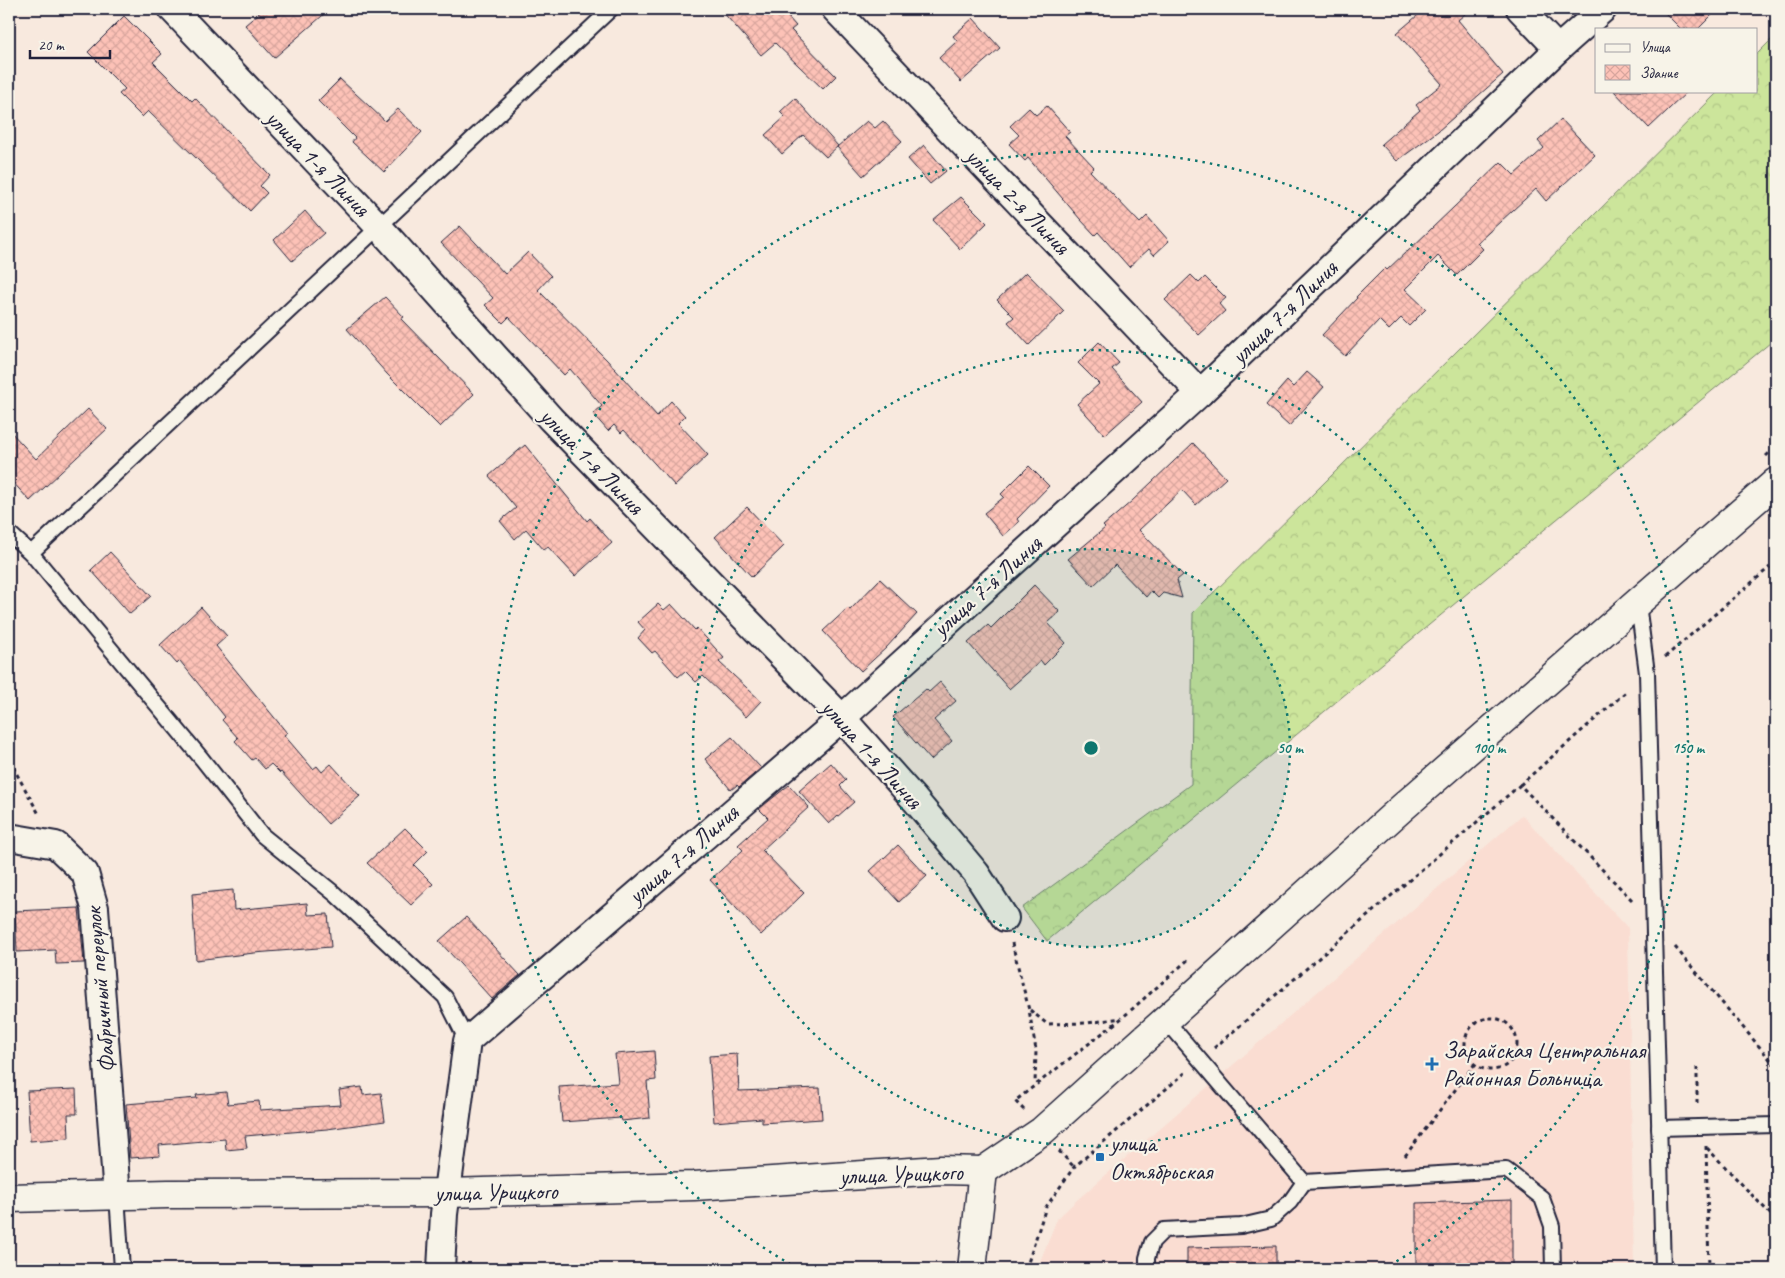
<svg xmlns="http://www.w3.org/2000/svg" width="1785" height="1278" viewBox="0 0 1785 1278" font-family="Caveat,sans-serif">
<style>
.built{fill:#faddd2}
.forest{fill:url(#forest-crowns);stroke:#77846b}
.building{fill:url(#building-cross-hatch);stroke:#22223b}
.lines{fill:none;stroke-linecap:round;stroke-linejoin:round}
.lane-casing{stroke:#22223b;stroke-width:18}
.street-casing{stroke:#22223b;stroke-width:30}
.secondary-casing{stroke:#22223b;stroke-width:31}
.path{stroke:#22223b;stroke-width:3;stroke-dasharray:4 4;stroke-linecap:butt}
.lane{stroke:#f7f3e8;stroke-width:14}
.street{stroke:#f7f3e8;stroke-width:26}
.secondary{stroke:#f7f3e8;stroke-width:28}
.ring{fill:none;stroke:#0f766e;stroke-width:2.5;stroke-dasharray:2.5 5}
.poi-dot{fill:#1f6fb2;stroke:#f7f3e8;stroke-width:2}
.labels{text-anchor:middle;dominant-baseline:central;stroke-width:4.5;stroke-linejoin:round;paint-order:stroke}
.street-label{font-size:24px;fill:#22223b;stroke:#f7f3e8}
.poi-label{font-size:24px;fill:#22223b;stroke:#f7f3e8;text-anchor:start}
.centre{fill:#0f766e;stroke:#f7f3e8;stroke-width:2.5}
.ring-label{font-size:15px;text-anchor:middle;font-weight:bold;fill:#0f766e;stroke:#f7f3e8;stroke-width:4.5;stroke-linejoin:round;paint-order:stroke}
</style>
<defs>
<pattern id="forest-crowns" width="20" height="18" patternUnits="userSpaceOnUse" patternTransform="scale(1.25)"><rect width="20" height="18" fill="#cce59b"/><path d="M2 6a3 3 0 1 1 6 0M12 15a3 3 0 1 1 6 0" fill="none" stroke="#afc486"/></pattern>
<pattern id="building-cross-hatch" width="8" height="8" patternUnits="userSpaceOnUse" patternTransform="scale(1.25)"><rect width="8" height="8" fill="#fdc2b7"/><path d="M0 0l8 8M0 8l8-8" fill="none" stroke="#d9a69e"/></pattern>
</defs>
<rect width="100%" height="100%" fill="#f8e9de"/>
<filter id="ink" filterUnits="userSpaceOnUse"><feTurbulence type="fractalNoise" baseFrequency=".02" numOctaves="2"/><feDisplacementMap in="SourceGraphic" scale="10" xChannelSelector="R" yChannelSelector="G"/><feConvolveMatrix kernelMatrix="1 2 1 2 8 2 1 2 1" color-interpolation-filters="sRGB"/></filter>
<g filter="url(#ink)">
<path class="built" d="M 1522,815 L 1628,928 L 1634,1269 L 1037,1269 L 1057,1219 L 1077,1200 Z"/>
<path class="forest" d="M 1776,35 L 1776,338 L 1047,941 L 1022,908 L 1191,784 L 1193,613 L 1719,91 L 1756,91 L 1756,55 Z"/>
<g class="building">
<path d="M 264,9 L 330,9 L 274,58 L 245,25 Z"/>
<path d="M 720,9 L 781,9 L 796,26 L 791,30 L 836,76 L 823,89 L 775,43 L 761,55 Z"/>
<path d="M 1425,9 L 1471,9 L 1458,20 L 1503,74 L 1438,131 L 1397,161 L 1381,144 L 1420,110 L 1416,105 L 1442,84 L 1397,33 Z"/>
<path d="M 1661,9 L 1718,9 L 1698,29 L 1681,29 Z"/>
<path d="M 124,16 L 162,54 L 153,62 L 192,101 L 195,98 L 270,175 L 260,186 L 267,193 L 250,211 L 148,111 L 142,117 L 119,94 L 125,89 L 88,52 Z"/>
<path d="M 973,18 L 1000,48 L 961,82 L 939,58 L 957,41 L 953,36 Z"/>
<path d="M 340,79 L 385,121 L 398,109 L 422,132 L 384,172 L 352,142 L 355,138 L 318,101 Z"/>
<path d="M 1614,91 L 1688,91 L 1649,128 Z"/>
<path d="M 795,98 L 838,146 L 826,157 L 803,135 L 782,154 L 765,135 L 785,117 L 780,112 Z"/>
<path d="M 1047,106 L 1070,132 L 1065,136 L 1094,167 L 1090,171 L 1140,223 L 1147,216 L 1169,241 L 1154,255 L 1149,249 L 1129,267 L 1098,232 L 1095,235 L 1080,219 L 1028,158 L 1025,161 L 1009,144 L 1019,135 L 1010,126 L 1029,108 L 1036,115 Z"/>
<path d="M 1561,119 L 1595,155 L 1546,201 L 1536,189 L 1477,243 L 1483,249 L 1457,275 L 1438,256 L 1405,289 L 1426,309 L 1409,326 L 1401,318 L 1389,330 L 1379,320 L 1345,356 L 1322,335 L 1357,298 L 1356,297 L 1385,268 L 1387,270 L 1406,252 L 1407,252 L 1501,162 L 1514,175 L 1544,148 L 1538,141 Z"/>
<path d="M 867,121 L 875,128 L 883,121 L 902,141 L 863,176 L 837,147 Z"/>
<path d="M 924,145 L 946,171 L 930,184 L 908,159 Z"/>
<path d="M 961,197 L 987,223 L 960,249 L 933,220 Z"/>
<path d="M 305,211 L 324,233 L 292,261 L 274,240 Z"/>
<path d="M 460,226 L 505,274 L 528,252 L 551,276 L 538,290 L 607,360 L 657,416 L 671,401 L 685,416 L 678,423 L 708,455 L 675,486 L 624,430 L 621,433 L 614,425 L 608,431 L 593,414 L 602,406 L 570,369 L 564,375 L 509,317 L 503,323 L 485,305 L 493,298 L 441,243 Z"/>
<path d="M 1026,272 L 1064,311 L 1029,345 L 1008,322 L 1014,317 L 997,300 Z"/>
<path d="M 1191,275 L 1199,283 L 1205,277 L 1226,298 L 1219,304 L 1225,311 L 1199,335 L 1165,300 Z"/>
<path d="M 385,297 L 404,317 L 401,319 L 474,394 L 440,427 L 387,374 L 347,329 Z"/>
<path d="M 1099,342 L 1119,363 L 1112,369 L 1142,402 L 1105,435 L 1077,404 L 1099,384 L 1078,363 Z"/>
<path d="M 1307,372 L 1324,387 L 1289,426 L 1266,405 L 1287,381 L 1293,387 Z"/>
<path d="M 88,409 L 107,429 L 30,501 L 9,478 L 9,430 L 36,459 Z"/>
<path d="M 1193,443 L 1226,478 L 1196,505 L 1182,490 L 1139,530 L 1183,575 L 1177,580 L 1182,598 L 1163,593 L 1158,598 L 1151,591 L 1146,597 L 1115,565 L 1093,586 L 1068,559 L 1105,528 L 1103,526 L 1132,501 Z"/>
<path d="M 525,445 L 587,521 L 590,518 L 612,543 L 575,576 L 548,547 L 544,550 L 526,529 L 515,539 L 500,521 L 516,508 L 489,476 Z"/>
<path d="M 1029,466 L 1049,486 L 1017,519 L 1019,522 L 1003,536 L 984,513 L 1004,497 L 1001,494 Z"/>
<path d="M 747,507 L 784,546 L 752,577 L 715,537 Z"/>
<path d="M 110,552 L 151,596 L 130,614 L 91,570 Z"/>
<path d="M 880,579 L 917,614 L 886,648 L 861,671 L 823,631 L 848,608 L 850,610 Z"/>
<path d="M 1034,585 L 1060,612 L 1048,623 L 1066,643 L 1044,665 L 1041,661 L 1009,689 L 968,643 L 988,625 L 991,628 Z"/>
<path d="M 658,604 L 664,610 L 671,604 L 695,630 L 697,628 L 724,658 L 719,662 L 761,701 L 746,717 L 703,676 L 696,682 L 685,671 L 678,677 L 655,651 L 652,653 L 638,638 L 645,630 L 638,622 Z"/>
<path d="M 201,607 L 227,636 L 216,646 L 287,733 L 284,735 L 313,769 L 317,766 L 322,772 L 331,764 L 360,796 L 328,824 L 281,772 L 280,773 L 271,764 L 265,769 L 255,758 L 252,760 L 235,741 L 238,738 L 222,720 L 225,717 L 180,661 L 177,664 L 160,645 Z"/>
<path d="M 940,682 L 956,701 L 934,720 L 952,741 L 931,760 L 893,717 L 926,689 L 929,692 Z"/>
<path d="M 732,737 L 761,768 L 739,787 L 737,785 L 731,790 L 705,759 Z"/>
<path d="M 831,763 L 846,780 L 840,786 L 854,802 L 829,824 L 799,791 Z"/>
<path d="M 789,785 L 809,807 L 762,850 L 804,893 L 761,935 L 710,880 L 743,850 L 738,845 L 768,818 L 759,809 Z"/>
<path d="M 405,828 L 428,851 L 414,865 L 433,884 L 411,905 L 367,863 Z"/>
<path d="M 898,845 L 927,876 L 899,902 L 870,871 Z"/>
<path d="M 233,890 L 234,910 L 307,903 L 308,915 L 328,914 L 331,947 L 254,953 L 196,960 L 192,894 Z"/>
<path d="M 79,908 L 84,963 L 56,964 L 55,950 L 17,952 L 15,911 Z"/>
<path d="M 466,917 L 520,975 L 492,999 L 439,941 Z"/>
<path d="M 654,1051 L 656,1080 L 647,1081 L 650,1118 L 622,1121 L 621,1118 L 562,1122 L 559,1087 L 618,1083 L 615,1054 Z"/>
<path d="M 737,1054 L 739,1091 L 820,1088 L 822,1119 L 762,1123 L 762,1118 L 714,1122 L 709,1056 Z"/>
<path d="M 362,1087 L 363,1095 L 381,1093 L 385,1121 L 327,1129 L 245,1136 L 247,1148 L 226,1150 L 225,1139 L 159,1145 L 160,1156 L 130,1158 L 126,1104 L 197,1098 L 196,1095 L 226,1092 L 228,1104 L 259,1101 L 260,1110 L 341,1105 L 339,1090 Z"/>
<path d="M 76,1089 L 77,1114 L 68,1114 L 69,1138 L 30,1141 L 27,1091 Z"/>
<path d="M 1512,1200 L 1512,1269 L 1416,1269 L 1416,1203 Z"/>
<path d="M 1276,1246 L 1276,1269 L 1187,1269 L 1187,1248 Z"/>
</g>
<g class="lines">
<g class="lane-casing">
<g id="lane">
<path d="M 9,533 L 31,553 L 202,759 L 262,835 L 335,894 L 445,997 L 467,1041"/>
<path d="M 31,553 L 611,9"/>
<path d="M 1638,604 L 1647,673 L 1663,1269"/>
<path d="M 1165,1019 L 1304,1182 L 1506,1170 L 1542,1198 L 1552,1226 L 1553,1269"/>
<path d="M 1659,1128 L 1776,1125"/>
<path d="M 117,1195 L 122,1269"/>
<path d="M 1147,1269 L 1147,1258 L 1152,1242 L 1164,1230 L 1241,1226 L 1271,1219 L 1290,1202 L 1304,1182"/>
</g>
</g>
<g class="street-casing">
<g id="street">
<path d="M 172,9 L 379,227 L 551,419 L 842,718 L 915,800 L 976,873 L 1005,918"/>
<path d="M 835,9 L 1200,393"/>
<path d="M 1520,9 L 1558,49"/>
<path d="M 9,837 L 56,845 L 85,873 L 95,908 L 117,1195"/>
<path d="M 441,1269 L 444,1214 L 467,1041 L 842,718 L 1200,393 L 1558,49 L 1603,9"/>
</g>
</g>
<g class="secondary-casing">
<g id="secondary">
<path d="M 983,1171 L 1042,1131 L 1403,807 L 1776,482"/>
<path d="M 9,1198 L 168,1194 L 448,1193 L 694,1186 L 941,1170 L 983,1171"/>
<path d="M 972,1269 L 983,1171"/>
</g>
</g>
<g class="path">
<path d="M 1766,456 L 1776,447"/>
<path d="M 1665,657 L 1770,567"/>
<path d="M 9,760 L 39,814"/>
<path d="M 1520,785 L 1627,691"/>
<path d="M 1012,943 L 1029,1010 L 1036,1050 L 1035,1084"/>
<path d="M 1675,947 L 1774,1064"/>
<path d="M 1030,1010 L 1047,1024 L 1088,1023 L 1121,1018"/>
<circle cx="1491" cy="1044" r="26"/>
<path d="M 1214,1048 L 1520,785 L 1632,900"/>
<path d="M 1697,1067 L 1697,1107"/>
<path d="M 1024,1110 L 1015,1101 L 1122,1018 L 1190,958"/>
<path d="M 1706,1146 L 1709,1269"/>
<path d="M 1707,1148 L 1776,1220"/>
<path d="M 1059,1151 L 1074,1167"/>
<path d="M 1405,1156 L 1474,1065"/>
<path d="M 1026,1269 L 1046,1207 L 1074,1167 L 1185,1073"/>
</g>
<use href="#lane" class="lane"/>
<use href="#street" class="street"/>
<use href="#secondary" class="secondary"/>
</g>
</g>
<circle cx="1091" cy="748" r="199" fill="#0f766e" fill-opacity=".12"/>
<g class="ring">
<circle cx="1091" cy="748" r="199"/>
<circle cx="1091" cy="748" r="398"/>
<path d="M797 1268A597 597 0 1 1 1385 1268"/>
</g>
<g class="poi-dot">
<path d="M1429.5 1056.5h5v5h5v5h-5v5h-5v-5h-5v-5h5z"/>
<rect x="1095" y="1152" width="10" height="10" rx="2.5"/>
</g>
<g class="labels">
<g class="street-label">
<text transform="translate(318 163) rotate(46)">улица 1-я Линия</text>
<text transform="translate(1018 201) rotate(46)">улица 2-я Линия</text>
<text transform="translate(1284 312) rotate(-44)">улица 7-я Линия</text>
<text transform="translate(592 461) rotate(46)">улица 1-я Линия</text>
<text transform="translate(987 586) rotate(-42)">улица 7-я Линия</text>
<text transform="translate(872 754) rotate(48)">улица 1-я Линия</text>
<text transform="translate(683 854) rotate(-41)">улица 7-я Линия</text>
<text transform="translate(100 990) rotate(-95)">Фабричный переулок</text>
<text transform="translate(901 1174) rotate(-2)">улица Урицкого</text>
<text transform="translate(496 1192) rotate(-1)">улица Урицкого</text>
</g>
<g class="poi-label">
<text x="1443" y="1050">Зарайская Центральная<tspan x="1443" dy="28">Районная Больница</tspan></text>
<text x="1110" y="1143">улица<tspan x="1110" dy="28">Октябрьская</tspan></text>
</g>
</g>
<circle cx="1091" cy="748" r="8" class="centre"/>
<g class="ring-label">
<text x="1290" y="753">50 m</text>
<text x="1489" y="753">100 m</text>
<text x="1688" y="753">150 m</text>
</g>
<rect width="1785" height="1278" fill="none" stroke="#f7f3e8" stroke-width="30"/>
<rect x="15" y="15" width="1755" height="1248" fill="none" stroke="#22223b" stroke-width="2" filter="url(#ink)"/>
<rect x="1595" y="28" width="162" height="65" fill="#f7f3e8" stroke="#a29fa3"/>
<rect x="1605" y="44" width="25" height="8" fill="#f7f3e8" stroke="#a29fa3"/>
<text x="1640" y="52" font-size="15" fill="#22223b">Улица</text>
<rect x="1605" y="65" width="25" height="15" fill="url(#building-cross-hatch)" stroke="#a29fa3"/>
<text x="1640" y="78" font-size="15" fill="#22223b">Здание</text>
<path d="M30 50v8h80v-8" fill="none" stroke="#22223b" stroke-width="2.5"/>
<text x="38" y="50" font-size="15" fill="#22223b" stroke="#f7f3e8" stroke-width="4" paint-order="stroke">20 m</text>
</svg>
